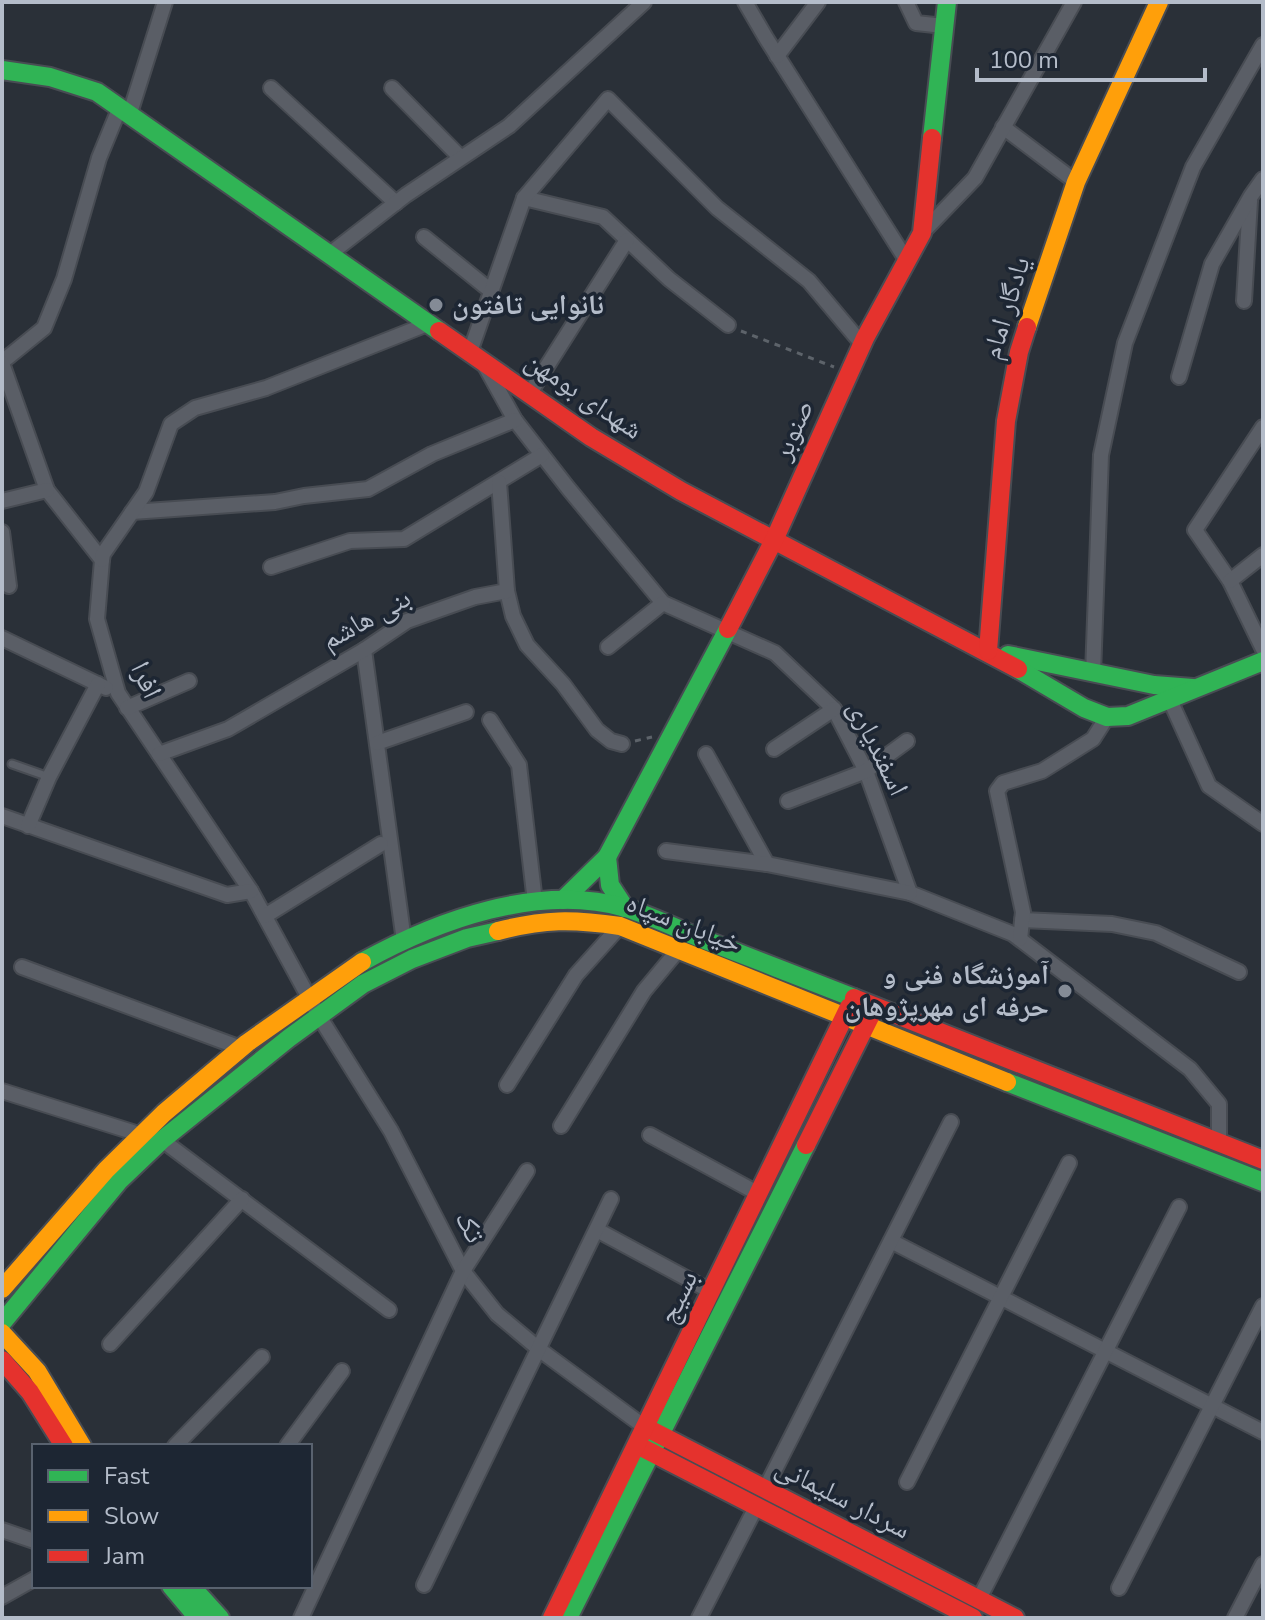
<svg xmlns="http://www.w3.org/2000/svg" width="1265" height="1620" viewBox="0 0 1265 1620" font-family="'Nunito Sans','Noto Naskh Arabic',sans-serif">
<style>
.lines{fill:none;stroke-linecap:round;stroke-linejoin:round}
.lane-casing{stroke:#484c53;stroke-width:11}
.street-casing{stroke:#484c53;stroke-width:18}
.fast-casing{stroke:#484c53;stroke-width:22}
.slow-casing{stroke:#484c53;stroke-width:22}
.jam-casing{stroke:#484c53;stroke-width:22}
.path{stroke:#5d636a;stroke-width:3;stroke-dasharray:6 6;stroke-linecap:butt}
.lane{stroke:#5a5e66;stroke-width:7}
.street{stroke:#5a5e66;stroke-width:14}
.fast{stroke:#30b455;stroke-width:18}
.slow{stroke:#ff9f0a;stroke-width:18}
.jam{stroke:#e5322d;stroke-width:18}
.poi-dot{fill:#848b96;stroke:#1d2633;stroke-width:3}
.labels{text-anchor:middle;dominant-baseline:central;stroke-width:7;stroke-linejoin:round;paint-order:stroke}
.poi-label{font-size:28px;font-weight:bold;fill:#b4bcc9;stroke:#1d2633;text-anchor:start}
.street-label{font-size:28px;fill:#b4bcc9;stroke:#1d2633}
</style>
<rect width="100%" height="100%" fill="#2a3038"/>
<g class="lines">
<g class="lane-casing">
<path id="lane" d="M 12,764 L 49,777"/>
</g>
<g class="street-casing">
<g id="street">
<path d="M 745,2 L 766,38 L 907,261"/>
<path d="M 906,2 L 916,23 L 944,26"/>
<path d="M 777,56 L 818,2"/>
<path d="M 271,88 L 396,203"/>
<path d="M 392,88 L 460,157"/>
<path d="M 130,113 L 165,2"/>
<path d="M 1003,127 L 1076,182"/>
<path d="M 524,198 L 603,217 L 669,279 L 728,325"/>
<path d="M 922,233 L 975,178 L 1074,2"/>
<path d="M 424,237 L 491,291"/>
<path d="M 331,253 L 406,195 L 509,126 L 644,2"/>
<path d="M 1244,301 L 1250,201"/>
<path d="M 470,352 L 524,198 L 608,99 L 717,208 L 809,281 L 862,344"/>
<path d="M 2,362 L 44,328 L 64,279 L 99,158 L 120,107"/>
<path d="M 2,363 L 47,490 L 102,560 L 97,619 L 118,693 L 251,891 L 319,1016 L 391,1131 L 463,1271 L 497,1314 L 540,1350 L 646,1428"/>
<path d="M 485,366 L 515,420 L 568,488 L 663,603 L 775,653 L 834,709 L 866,771 L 910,893 L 1013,934 L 1190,1069 L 1219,1104 L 1219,1143"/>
<path d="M 1179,377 L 1212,264 L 1251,196 L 1263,179"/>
<path d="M 530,393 L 627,240"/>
<path d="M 1263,427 L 1195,530 L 1230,581 L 1263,649"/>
<path d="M 2,501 L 47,490"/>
<path d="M 132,512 L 275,502 L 304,496 L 368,489 L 432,454 L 515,420"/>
<path d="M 2,532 L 9,586"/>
<path d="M 102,560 L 103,554 L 146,492 L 171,424 L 195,408 L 266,388 L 430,323"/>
<path d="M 271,567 L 350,541 L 404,539 L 542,455"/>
<path d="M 1230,581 L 1263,555"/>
<path d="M 507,591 L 513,616 L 527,645 L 563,684 L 597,730 L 611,741 L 622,744"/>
<path d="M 2,638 L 106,688"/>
<path d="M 608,647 L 663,603"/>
<path d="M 364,650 L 404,941"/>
<path d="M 1093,674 L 1101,455 L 1125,343 L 1193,167 L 1263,45"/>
<path d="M 1170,700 L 1209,786 L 1263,824"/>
<path d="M 127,708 L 189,681"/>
<path d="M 490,720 L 519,765 L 535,902"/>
<path d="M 377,743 L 466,712"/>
<path d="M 774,749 L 834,709"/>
<path d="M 159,754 L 228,729 L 364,650 L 407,621 L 475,597 L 507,591 L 499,482"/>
<path d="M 706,754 L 767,864"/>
<path d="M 788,801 L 866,771 L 907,741"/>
<path d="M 2,816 L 227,895 L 251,891"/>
<path d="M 28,826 L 49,777 L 98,684"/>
<path d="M 666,851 L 767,864 L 910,893"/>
<path d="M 265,916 L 381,844"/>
<path d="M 1022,920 L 1112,924 L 1156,933 L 1239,972"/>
<path d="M 1020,939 L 1023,912 L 997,791 L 1003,783 L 1042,771 L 1093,739 L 1107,717"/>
<path d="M 22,967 L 241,1048"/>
<path d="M 507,1085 L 576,975 L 620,926"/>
<path d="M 2,1091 L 142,1135"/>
<path d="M 561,1126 L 644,991 L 679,949"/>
<path d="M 650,1135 L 759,1194"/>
<path d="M 162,1140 L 389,1310"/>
<path d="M 597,1230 L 712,1292"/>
<path d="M 891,1241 L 1263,1432"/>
<path d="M 110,1344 L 242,1199"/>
<path d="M 175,1446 L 262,1357"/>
<path d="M 287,1446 L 342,1371"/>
<path d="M 907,1482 L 1069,1163"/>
<path d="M 765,1489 L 951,1122"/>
<path d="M 2,1530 L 34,1541"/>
<path d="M 424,1585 L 611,1199"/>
<path d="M 1119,1588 L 1263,1306"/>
<path d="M 2,1597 L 34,1579"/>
<path d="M 979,1599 L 1179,1207"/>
<path d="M 301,1618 L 463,1271 L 527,1171"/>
<path d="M 699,1618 L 756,1507"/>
<path d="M 1235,1618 L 1263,1564"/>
</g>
</g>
<g class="fast-casing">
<g id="fast">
<path d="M 2,70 L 50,77 L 97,92 L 439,331"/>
<path d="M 932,138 L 947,2"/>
<path d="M 1008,655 L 1154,685 L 1193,688"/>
<path d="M 1018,669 L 1084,708 L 1107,717 L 1128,716 L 1263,661"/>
<path d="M 607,857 L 610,885 L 625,908"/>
<path d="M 563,900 L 607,857 L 728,629"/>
<path d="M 362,962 C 438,920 538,883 626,908 C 651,916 676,928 700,938 C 751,958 803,978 854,998"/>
<path d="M 1007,1082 L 1263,1182"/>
<path d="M 2,1323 L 119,1181 L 162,1140 L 289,1038 L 363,984 L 412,959 L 467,938 L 498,931"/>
<path d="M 171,1586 L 198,1618"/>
<path d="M 191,1586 L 220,1618"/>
<path d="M 568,1618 L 806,1145"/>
</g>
</g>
<g class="slow-casing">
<g id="slow">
<path d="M 1027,327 L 1076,182 L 1159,2"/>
<path d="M 498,931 C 545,919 572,919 620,926 L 1007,1082"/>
<path d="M 2,1289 L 106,1170 L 164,1113 L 247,1043 L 362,962"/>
<path d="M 2,1333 L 37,1371 L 82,1446"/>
</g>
</g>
<g class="jam-casing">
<g id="jam">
<path d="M 439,331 L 591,437 L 681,491 L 1018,669"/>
<path d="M 728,629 L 775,538 L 865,338 L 922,233 L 932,138"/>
<path d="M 988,651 L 1006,421 L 1019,352 L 1027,327"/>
<path d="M 854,998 L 1263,1160"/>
<path d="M 806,1145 L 870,1017"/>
<path d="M 2,1360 L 30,1392 L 64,1446"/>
<path d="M 649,1429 L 1015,1618"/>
<path d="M 641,1447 L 973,1618"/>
<path d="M 552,1618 L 849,1007"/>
</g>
</g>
<g class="path">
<path d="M 741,331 L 834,367"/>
<path d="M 635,741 L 652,737"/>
</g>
<use href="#lane" class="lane"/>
<use href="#street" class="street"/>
<use href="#fast" class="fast"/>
<use href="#slow" class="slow"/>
<use href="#jam" class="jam"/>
</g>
<g class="poi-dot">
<circle cx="436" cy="305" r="8"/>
<circle cx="1065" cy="991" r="8"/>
</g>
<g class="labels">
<g class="poi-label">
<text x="452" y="305">نانوایی تافتون</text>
<text x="1049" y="975" text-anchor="end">آموزشگاه فنی و<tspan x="1049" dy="32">حرفه ای مهرپژوهان</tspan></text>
</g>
<g class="street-label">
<text transform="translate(1006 308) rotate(-73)">یادگار امام</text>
<text transform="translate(584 395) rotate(34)">شهدای بومهن</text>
<text transform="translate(793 430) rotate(-66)">صنوبر</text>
<text transform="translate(366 619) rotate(-29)">بنی هاشم</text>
<text transform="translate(146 680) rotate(65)">افرا</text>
<text transform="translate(878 748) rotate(64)">اسفندیاری</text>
<text transform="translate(684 923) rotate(21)">خیابان سپاه</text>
<text transform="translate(470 1227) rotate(63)">تک</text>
<text transform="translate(678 1297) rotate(-64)">بسیج</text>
<text transform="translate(843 1498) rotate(27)">سردار سلیمانی</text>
</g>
</g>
<rect width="1265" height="1620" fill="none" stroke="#b4bcc9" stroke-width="8"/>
<rect x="32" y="1444" width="280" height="144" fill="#1d2633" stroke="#59626f" stroke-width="2"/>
<rect x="48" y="1470" width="40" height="12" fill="#30b455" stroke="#59626f" stroke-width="2"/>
<text x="104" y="1484" font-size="24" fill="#b4bcc9">Fast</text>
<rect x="48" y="1510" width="40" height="12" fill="#ff9f0a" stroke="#59626f" stroke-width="2"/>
<text x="104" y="1524" font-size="24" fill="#b4bcc9">Slow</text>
<rect x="48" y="1550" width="40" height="12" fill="#e5322d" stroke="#59626f" stroke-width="2"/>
<text x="104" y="1564" font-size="24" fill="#b4bcc9">Jam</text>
<path d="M977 68v12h228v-12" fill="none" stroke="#b4bcc9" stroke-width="4"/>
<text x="989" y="68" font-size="24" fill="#b4bcc9" stroke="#1d2633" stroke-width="6" paint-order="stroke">100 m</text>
</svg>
